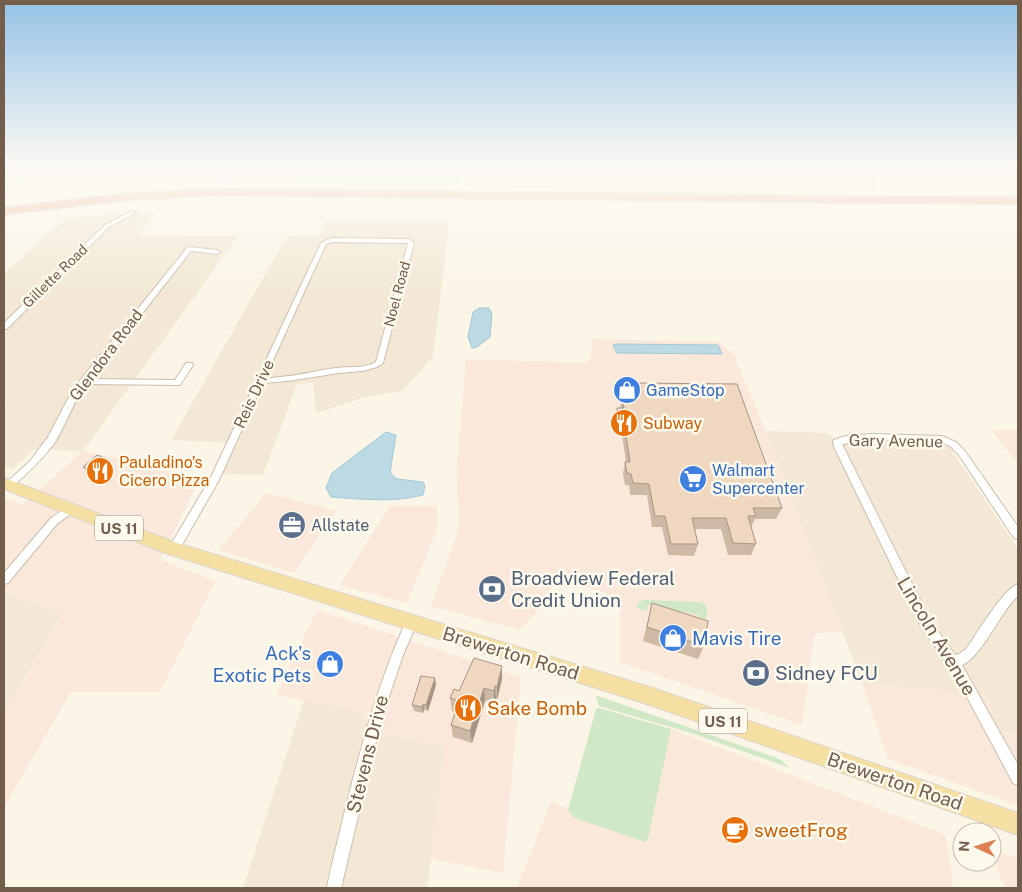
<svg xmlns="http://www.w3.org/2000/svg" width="1022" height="892" viewBox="0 0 1022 892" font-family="'Public Sans',sans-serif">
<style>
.residential{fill:#f2e8d5}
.commercial{fill:#fae8db}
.green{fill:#d0e8c6}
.water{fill:#bcdae3;stroke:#a3c8d4}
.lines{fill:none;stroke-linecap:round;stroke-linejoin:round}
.minor-casing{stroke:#ccbead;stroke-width:2}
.primary-casing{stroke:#dbd5d1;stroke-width:2}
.motorway-casing{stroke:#dbd5d1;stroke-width:3}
.minor{fill:#fff;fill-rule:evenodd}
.primary{fill:#f5dfa3;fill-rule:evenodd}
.motorway{fill:#f1bea2;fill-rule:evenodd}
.wall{fill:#ceb9a5}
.shaded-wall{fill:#a79686}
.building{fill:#efd7c0;stroke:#a79686}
.labels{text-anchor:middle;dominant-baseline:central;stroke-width:5;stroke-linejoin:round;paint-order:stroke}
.far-street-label{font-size:14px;fill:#735e4d;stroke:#fef9ed}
.shield{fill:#fef9ed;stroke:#9d8c7d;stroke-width:1}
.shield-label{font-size:15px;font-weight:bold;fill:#735e4d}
.street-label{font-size:16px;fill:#735e4d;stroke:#fef9ed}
.shop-label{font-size:16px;fill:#366cbe;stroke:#fef9ed;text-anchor:start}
.food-label{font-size:16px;fill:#c56008;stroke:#fef9ed;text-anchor:start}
.service-label{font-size:16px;fill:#4e5e75;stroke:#fef9ed;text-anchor:start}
.near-service-label{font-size:19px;fill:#4e5e75;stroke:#fef9ed;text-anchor:start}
.near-street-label{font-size:19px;fill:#735e4d;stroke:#fef9ed}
.near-shop-label{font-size:19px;fill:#366cbe;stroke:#fef9ed;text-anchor:start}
.near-food-label{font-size:19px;fill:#c56008;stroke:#fef9ed;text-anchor:start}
</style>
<rect width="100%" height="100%" fill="#fbf5e7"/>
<g class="residential">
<path d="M 466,169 L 868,169 L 875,180 L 874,189 L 830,187 L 632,190 L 470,187 L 463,184 Z"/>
<path d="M 945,169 L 1018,169 L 1018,189 L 1003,189 L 980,184 L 955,176 Z"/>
<path d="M 155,213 L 138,235 L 238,236 L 83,451 L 34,449 L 13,469 L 4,465 L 4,409 L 7,405 L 4,405 L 4,273 L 66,218 L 111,214 Z"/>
<path d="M 326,221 L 449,221 L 433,357 L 402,391 L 365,397 L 316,413 L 313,383 L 297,384 L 263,475 L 220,474 L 235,443 L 171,440 L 287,236 L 318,237 Z"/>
<path d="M 766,431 L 826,433 L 842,443 L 948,445 L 1018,549 L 1018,734 L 1001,733 L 986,695 L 862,683 Z"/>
<path d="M 4,593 L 62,613 L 4,713 Z"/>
<path d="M 304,700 L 360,711 L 373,732 L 445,746 L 427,888 L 243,888 Z"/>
</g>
<g class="commercial">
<path d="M 592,339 L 719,342 L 734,355 L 766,431 L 842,631 L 814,634 L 802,725 L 620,662 L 620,598 L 557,577 L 542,607 L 520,630 L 431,606 L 459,529 L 457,468 L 466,359 L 588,363 L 592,350 Z"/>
<path d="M 992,430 L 1018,430 L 1018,465 Z"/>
<path d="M 83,451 L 201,477 L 160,560 L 215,581 L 160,692 L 71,692 L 4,807 L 4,713 L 62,613 L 4,593 L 4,498 L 22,505 Z"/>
<path d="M 266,493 L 336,511 L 294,573 L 219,550 Z"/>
<path d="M 390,506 L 437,506 L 437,529 L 407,603 L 340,585 Z"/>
<path d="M 317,610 L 521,677 L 503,873 L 431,859 L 444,746 L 373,732 L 360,711 L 276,695 Z"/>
<path d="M 862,683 L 986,695 L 1001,733 L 1018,734 L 1018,805 L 888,759 Z"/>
<path d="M 666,727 L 946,835 L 953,888 L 517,888 L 551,802 L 646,836 Z"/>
<path d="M 992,850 L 1018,858 L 1018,888 L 1005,888 L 992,856 Z"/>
</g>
<g class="green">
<path d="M 4,169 L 65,169 L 4,187 Z"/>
<path d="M 354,169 L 463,169 L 461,184 L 441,186 L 282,183 Z"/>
<path d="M 643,600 L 701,602 L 706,605 L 707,615 L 704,621 L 699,622 L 699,615 L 648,605 L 647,611 L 638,608 L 637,604 Z"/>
<path d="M 598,696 L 774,757 L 781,760 L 790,768 L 694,734 L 599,706 L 596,697 Z"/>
<path d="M 599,708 L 671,729 L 648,839 L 645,842 L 575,818 L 568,810 L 596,709 Z"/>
</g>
<g class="water">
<path d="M 479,308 L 489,308 L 492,314 L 490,337 L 477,347 L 472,348 L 468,337 L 473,312 Z"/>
<path d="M 617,344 L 718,345 L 722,354 L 617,353 L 613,345 Z"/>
<path d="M 386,432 L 396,435 L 390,473 L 397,479 L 423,482 L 425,486 L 423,495 C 393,503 361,499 331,497 L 326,488 L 332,473 Z"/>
</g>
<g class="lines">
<g class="minor-casing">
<g id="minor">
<path d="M 252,169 L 258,169 L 217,184 L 212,183 Z"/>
<path d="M 838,169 L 842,169 L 843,171 L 833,174 L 714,172 L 591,178 L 488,174 L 476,171 L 478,170 L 488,172 L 591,174 L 714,170 L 833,172 L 838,170 Z"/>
<path d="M 973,169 L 978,169 L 989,174 L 1018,174 L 1018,177 L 988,177 Z"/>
<path d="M 131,211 L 136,212 L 109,227 L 7,329 L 4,329 L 4,323 L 105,225 Z"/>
<path d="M 331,238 L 409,239 L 414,243 L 383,363 L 377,367 L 363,371 L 339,373 L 288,381 L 263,383 L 219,480 L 178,552 L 174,553 L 170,552 L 169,549 L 170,546 L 210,479 L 321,243 ZM 332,242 L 408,243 L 376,362 C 364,369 350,366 336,368 C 313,371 289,378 265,378 L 326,244 Z"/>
<path d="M 189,247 L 217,250 L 220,252 L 217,254 L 191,251 L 91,379 L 175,380 L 186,363 L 192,363 L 193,365 L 180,385 L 87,384 C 73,401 67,423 55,442 C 43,459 28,473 12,487 L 6,487 L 4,485 L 6,483 L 31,460 L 48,437 L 71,393 L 81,379 L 187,248 Z"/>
<path d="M 871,434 L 942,436 L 956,442 L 965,451 L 1018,527 L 1018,539 L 1014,538 L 959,455 L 950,446 L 941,442 L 871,440 L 842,444 L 930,620 L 955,655 L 959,654 L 966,649 C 977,634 1002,590 1018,584 L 1018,596 C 1000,612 982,657 962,665 L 1018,765 L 1018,785 L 1013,783 L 953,671 L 922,628 L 834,447 L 833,442 L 834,440 L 845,436 Z"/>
<path d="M 70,505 L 73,506 L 75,509 L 73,512 L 57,524 L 8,583 L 4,584 L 4,573 L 51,518 Z"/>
<path d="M 411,618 L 415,619 L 417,623 L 403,655 L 381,720 L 341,888 L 327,888 C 331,865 338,841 343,818 C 360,750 378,683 407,619 Z"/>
</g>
</g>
<g class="primary-casing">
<path id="primary" d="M 4,478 L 177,543 L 653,688 L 1018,813 L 1018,835 L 653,706 L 168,554 L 4,489 Z"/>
</g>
<g class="motorway-casing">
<path id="motorway" d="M 214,189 L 1018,198 L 1018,204 L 214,195 L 126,200 L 4,214 L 4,208 L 126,194 Z"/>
</g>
<use href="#minor" class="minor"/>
<use href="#primary" class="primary"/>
<use href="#motorway" class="motorway"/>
</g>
<g class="wall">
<path d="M 633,383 L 782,508 L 776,519 L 755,519 L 751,527 L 756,544 L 751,555 L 728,555 L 721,529 L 695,529 L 698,544 L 694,556 L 668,555 L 662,527 L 652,527 L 647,495 L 630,495 L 629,485 L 625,485 L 623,474 L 625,462 L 626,462 L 621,427 L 616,427 L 615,419 L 617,408 L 620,408 L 622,396 L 631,397 L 631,394 Z"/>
<path d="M 83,467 L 112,467 L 98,478 L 88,474 Z"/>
<path d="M 652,603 L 704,646 L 698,659 L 643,641 Z"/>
<path d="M 502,666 L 502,679 L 497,700 L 496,699 L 494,704 L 485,701 L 472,743 L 453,737 L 451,725 L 455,712 L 452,711 L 450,698 L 459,691 Z"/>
<path d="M 435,678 L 436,685 L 428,711 L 424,710 L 423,713 L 414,711 L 412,705 Z"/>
</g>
<g class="shaded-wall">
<path d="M 107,459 L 112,467 L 98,478 L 93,471 Z"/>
<path d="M 502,666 L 502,679 L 497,700 L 497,687 Z"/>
<path d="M 435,678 L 436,685 L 428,711 L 426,705 Z"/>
<path d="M 495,686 L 496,699 L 494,704 L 494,691 Z"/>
<path d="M 484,688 L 485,701 L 472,743 L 470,731 Z"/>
<path d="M 423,704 L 424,710 L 423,713 L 422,707 Z"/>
</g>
<g class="building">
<path d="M 633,383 L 737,384 L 782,508 L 753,508 L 756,516 L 748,516 L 756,544 L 733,543 L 726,518 L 692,518 L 698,544 L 671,544 L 665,516 L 655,516 L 649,484 L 633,483 L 631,474 L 627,473 L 625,462 L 630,462 L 623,416 L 618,416 L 617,408 L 624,408 L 622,396 L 635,397 Z"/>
<path d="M 97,455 L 107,459 L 93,471 L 83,467 Z"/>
<path d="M 652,603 L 708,621 L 704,646 L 647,627 Z"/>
<path d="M 474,658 L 502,666 L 497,687 L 495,686 L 494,691 L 484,688 L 470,731 L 451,725 L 459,701 L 450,698 L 454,689 L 459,691 Z"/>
<path d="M 421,676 L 435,678 L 426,705 L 423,704 L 422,707 L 412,705 Z"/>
</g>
<linearGradient id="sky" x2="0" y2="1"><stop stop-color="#96c3e6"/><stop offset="0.58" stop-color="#fdfaf4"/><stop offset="1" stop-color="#fdfaf4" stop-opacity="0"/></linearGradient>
<rect width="1022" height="293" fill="url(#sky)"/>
<defs>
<g id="shop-disc" transform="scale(1.4375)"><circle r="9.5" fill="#3f7fe0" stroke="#fef9ed"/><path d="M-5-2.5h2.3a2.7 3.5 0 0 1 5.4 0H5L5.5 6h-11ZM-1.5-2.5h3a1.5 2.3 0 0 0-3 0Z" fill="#fff"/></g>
<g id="restaurant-disc" transform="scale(1.4375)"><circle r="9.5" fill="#e8710a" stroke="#fef9ed"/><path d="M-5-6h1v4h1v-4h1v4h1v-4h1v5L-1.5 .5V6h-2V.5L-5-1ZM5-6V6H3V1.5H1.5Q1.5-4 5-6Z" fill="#fff"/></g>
<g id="supermarket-disc" transform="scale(1.4375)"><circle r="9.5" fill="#3f7fe0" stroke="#fef9ed"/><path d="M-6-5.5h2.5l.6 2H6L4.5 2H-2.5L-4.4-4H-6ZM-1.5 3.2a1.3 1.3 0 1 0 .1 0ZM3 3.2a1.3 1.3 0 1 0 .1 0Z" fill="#fff"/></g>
<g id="office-disc" transform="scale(1.4375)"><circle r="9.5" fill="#5c6f8a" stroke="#fef9ed"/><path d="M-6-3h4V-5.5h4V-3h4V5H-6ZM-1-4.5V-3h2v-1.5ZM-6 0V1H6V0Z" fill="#fff"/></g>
<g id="bank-disc" transform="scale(1.4375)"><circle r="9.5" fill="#5c6f8a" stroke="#fef9ed"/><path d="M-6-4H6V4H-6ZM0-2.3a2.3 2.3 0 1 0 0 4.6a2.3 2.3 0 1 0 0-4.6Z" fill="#fff"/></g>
<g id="cafe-disc" transform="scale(1.4375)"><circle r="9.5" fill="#e8710a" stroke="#fef9ed"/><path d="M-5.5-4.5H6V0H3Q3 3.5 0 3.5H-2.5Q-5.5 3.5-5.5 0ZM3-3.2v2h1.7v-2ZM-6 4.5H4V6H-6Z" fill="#fff"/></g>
</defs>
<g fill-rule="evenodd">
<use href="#shop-disc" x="627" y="390"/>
<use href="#restaurant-disc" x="624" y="423"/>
<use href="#restaurant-disc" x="100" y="471"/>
<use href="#supermarket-disc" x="693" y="479"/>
<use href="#office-disc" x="292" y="525"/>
<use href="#bank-disc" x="492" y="589"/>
<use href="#shop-disc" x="673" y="638"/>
<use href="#shop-disc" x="330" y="664"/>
<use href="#bank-disc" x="756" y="673"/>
<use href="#restaurant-disc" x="468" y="708"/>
<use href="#cafe-disc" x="735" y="830"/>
</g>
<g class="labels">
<g class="far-street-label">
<text transform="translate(55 276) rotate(-44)">Gillette Road</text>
<text transform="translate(397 294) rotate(-75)">Noel Road</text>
</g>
<g class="shield">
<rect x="95" y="515.5" width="48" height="25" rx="4"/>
<rect x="699" y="708.5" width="48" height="25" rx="4"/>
</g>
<g class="shield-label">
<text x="119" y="528">US 11</text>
<text x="723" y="721">US 11</text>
</g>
<g class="street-label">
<text transform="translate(106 355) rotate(-53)">Glendora Road</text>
<text transform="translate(254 394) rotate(-65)">Reis Drive</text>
<text transform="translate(896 441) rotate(1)">Gary Avenue</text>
</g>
<g class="shop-label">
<text x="646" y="390">GameStop</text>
<text x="712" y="470">Walmart<tspan x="712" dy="18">Supercenter</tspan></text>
</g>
<g class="food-label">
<text x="643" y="423">Subway</text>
<text x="119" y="462">Pauladino's<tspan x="119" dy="18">Cicero Pizza</tspan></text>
</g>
<g class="service-label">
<text x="311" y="525">Allstate</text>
</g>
<g class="near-service-label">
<text x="511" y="578">Broadview Federal<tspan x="511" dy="22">Credit Union</tspan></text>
<text x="775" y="673">Sidney FCU</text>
</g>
<g class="near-street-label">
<text transform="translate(937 636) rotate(59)">Lincoln Avenue</text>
<text transform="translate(511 653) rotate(17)">Brewerton Road</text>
<text transform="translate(367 754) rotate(-76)">Stevens Drive</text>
<text transform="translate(895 781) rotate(19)">Brewerton Road</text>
</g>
<g class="near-shop-label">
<text x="692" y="638">Mavis Tire</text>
<text x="311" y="653" text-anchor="end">Ack's<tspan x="311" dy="22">Exotic Pets</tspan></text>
</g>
<g class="near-food-label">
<text x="487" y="708">Sake Bomb</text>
<text x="754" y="830">sweetFrog</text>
</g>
</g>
<rect width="1022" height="892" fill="none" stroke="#735e4d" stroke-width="10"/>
<g transform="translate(977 847) rotate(274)"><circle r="24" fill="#fef9ed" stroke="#c6bbad"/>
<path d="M0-4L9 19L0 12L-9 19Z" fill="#dd8054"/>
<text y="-8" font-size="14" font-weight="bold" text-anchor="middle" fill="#735e4d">N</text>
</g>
</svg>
